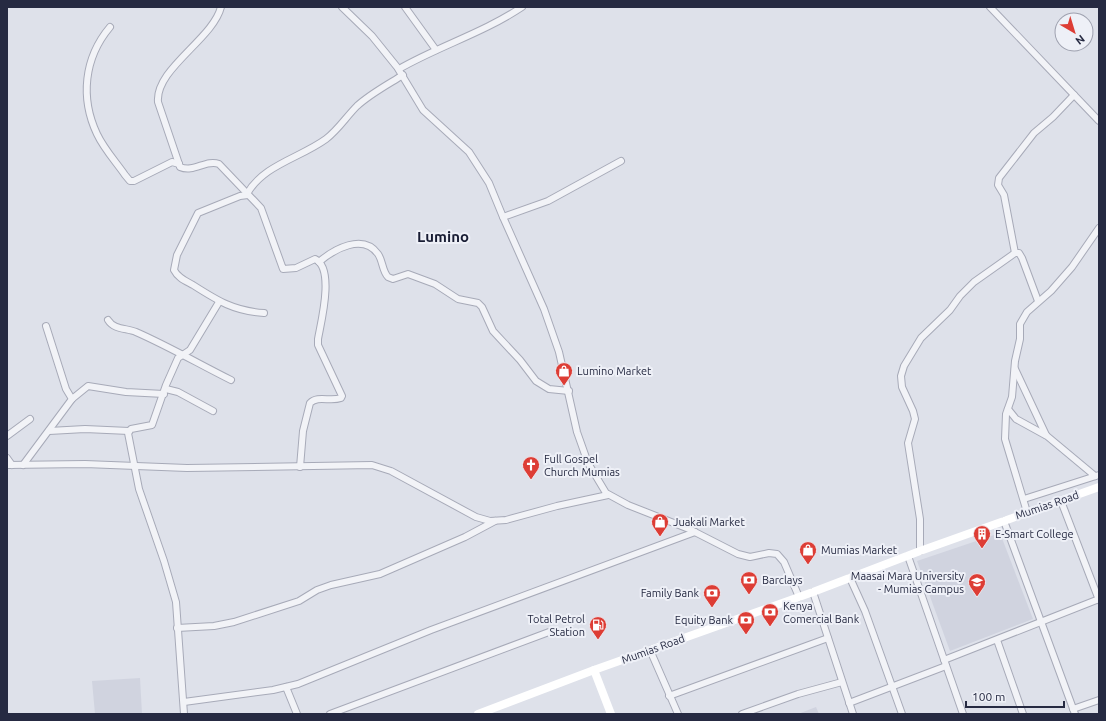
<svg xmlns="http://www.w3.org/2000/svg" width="1106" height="721" viewBox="0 0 1106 721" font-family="Ubuntu,sans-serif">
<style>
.built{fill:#d0d3df}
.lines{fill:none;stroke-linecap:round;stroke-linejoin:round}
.street-casing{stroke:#a7aab8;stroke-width:8}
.street{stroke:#f2f3f7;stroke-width:6}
.secondary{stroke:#fff;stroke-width:8}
.labels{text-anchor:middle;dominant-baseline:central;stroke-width:4;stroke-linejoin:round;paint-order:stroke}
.poi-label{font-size:11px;fill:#262a42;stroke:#eef0f7;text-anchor:start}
.street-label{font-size:11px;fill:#262a42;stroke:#eef0f7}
.district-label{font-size:15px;font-weight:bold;fill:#181c33;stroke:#eef0f7}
</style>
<rect width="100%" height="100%" fill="#dee1ea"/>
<g class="built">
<path d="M 1000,533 L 1033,619 L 950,651 L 917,561 Z"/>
<path d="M 140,678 L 142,714 L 95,714 L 92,681 Z"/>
<path d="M 816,707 L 819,714 L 798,714 Z"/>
</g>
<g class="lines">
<g class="street-casing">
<g id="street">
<path d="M 221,7 C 213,39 155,69 158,102 L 180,167 C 194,173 206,159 219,164 L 261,208 L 283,269 L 296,268 L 315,259 C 335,268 321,322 318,339 L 318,345 L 342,396 L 341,398 C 330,402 318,395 310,403 L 303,431 L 300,467"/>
<path d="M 342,7 L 372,36 L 397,67 L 423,110 L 469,152 L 489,183 L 503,217 L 544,309 L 559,352 L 577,432 L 588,463 L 606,493 L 628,505 L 689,529 L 738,554 L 750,557 L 769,553 L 777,554 L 784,562 L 799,597"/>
<path d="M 405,7 L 436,50"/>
<path d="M 990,7 L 1099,121"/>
<path d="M 110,27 C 84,58 80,98 97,134 C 104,149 116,162 125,175 L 130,181 L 134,181 L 172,162 L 179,164"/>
<path d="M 399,69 C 439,46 483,33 522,7"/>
<path d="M 247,194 C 263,165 300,158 326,139 C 338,130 346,117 357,106 C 370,94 387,85 403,75"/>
<path d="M 248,195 L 240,196 L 198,213 L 177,255 L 174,270 C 178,278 186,281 193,285 C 218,301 234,311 264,313"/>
<path d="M 503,217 L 548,201 L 621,161"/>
<path d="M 1015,253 L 1004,195 L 998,185 L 999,178 L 1034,133 L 1053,117 L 1074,95"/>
<path d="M 319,262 C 334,249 363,233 378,254 C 383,261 382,271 388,277 L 393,279 L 408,274 L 435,284 L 458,299 L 478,303 L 482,307 L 493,331 L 520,360 L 536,381 L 549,389 L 569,391"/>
<path d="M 108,320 C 114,330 127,328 136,332 C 168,346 199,364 231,380"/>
<path d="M 46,326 L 66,389 L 72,399"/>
<path d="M 1015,369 L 1046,435"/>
<path d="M 166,389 L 178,392 L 213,411"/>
<path d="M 1008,409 L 1016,419 L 1047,436 L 1095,476"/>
<path d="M 49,431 L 85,429 L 129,431"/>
<path d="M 7,436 L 30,419"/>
<path d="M 7,458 L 12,465"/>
<path d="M 7,465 L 85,464 L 187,468 L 372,465 L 391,471 L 476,517 L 490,521 L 506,520 L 557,506 L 608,495"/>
<path d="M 23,465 L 72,399 L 88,386 L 126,392 L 164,394"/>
<path d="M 1024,499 L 1099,475"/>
<path d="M 1061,501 L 1099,600"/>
<path d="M 1027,512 L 1005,439 L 1006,414 L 1012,397 L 1015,361 L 1020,339 L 1020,324 L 1027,312 L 1051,291 L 1072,267 L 1099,228"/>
<path d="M 1004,521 L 1075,714"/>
<path d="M 920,551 L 920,519 L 908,443 L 915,419 L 913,411 L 902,387 L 901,376 L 904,366 L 921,338 L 950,310 L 960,296 L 974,282 L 1015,253 L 1019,253 L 1022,258 L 1038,301"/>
<path d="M 908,556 L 963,714"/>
<path d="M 850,578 L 865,611 L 902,714"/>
<path d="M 813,592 L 853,714"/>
<path d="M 177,628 L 214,626 L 234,622 L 299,601 L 317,590 L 331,585 L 380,574 L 465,537 L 495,521"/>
<path d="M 997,640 L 1023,714"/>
<path d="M 650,650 L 678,714"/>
<path d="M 944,660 L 1099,599"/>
<path d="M 286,687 L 297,714"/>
<path d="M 669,696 L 828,638"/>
<path d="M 184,702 L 273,690 L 298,684 L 431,630 L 695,532"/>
<path d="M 849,703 L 946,666"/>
<path d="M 1073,709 L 1099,700"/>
<path d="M 184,714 L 176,602 L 164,561 L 139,489 L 128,433 L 131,429 L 152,425 L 166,385 L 178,358 L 190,350 L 219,302"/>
<path d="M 330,714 L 549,632"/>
<path d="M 742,714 L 798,694 L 842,682"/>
</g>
</g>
<use href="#street" class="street"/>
<g class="secondary">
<path d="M 594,670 L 611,714"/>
<path d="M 478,714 L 594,670 L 813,592 L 920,551 L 1099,487"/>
</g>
</g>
<defs>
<g id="shop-pin" transform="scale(0.9)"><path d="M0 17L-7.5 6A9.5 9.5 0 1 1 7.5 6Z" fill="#dd3d35" stroke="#eef0f7"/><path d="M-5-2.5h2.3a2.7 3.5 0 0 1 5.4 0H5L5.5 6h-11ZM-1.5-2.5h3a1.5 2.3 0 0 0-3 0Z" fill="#fff"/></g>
<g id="church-pin" transform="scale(0.9)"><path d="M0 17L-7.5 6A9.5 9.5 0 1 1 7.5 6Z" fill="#dd3d35" stroke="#eef0f7"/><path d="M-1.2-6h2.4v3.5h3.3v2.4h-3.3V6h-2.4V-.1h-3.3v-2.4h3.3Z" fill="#fff"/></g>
<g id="building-pin" transform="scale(0.9)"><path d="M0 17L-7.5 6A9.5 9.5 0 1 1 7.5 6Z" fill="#dd3d35" stroke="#eef0f7"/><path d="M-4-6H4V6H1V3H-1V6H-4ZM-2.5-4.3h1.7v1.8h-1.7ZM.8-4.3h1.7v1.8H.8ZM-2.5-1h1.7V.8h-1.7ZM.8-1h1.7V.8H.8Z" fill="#fff"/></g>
<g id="bank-pin" transform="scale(0.9)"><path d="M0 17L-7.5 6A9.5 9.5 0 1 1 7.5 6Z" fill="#dd3d35" stroke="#eef0f7"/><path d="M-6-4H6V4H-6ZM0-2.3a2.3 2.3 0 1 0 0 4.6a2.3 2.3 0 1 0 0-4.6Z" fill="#fff"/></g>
<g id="university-pin" transform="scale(0.9)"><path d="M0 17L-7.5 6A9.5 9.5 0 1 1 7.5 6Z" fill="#dd3d35" stroke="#eef0f7"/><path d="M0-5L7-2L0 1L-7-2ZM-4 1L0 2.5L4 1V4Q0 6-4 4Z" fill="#fff"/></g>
<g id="fuel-pin" transform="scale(0.9)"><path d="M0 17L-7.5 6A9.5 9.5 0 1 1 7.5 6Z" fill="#dd3d35" stroke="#eef0f7"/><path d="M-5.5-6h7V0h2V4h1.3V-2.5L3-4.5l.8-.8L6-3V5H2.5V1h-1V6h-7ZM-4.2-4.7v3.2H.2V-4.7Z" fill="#fff"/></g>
</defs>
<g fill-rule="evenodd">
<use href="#shop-pin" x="564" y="371"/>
<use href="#church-pin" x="531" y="465"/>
<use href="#shop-pin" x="660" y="522"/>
<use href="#building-pin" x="982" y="534"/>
<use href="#shop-pin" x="808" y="550"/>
<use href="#bank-pin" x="749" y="580"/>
<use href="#university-pin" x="977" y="582"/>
<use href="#bank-pin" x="712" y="593"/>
<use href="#bank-pin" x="770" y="612"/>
<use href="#bank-pin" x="746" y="620"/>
<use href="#fuel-pin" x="598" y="625"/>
</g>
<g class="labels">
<g class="poi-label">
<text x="577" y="371">Lumino Market</text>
<text x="544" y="459">Full Gospel<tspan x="544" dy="13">Church Mumias</tspan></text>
<text x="673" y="522">Juakali Market</text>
<text x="995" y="534">E-Smart College</text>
<text x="821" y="550">Mumias Market</text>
<text x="964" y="576" text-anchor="end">Maasai Mara University<tspan x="964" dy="13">- Mumias Campus</tspan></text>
<text x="762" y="580">Barclays</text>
<text x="699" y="593" text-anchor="end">Family Bank</text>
<text x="783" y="606">Kenya<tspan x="783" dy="13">Comercial Bank</tspan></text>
<text x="585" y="619" text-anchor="end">Total Petrol<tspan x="585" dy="13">Station</tspan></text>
<text x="733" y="620" text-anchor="end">Equity Bank</text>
</g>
<g class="street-label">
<text transform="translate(1047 505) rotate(-19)">Mumias Road</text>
<text transform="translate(653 649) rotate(-20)">Mumias Road</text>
</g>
<g class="district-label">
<text x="443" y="236">Lumino</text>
</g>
</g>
<rect width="1106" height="721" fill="none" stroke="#262a42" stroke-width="16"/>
<g transform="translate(1074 32) rotate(142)"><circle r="19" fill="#eef0f7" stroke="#9ea1af"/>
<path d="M0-3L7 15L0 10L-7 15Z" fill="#dd3d35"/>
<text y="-6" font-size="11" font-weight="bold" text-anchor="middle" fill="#262a42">N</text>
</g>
<path d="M966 701v6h98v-6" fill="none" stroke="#262a42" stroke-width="2"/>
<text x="972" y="701" font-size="12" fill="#262a42" stroke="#eef0f7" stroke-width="3" paint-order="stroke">100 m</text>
</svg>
